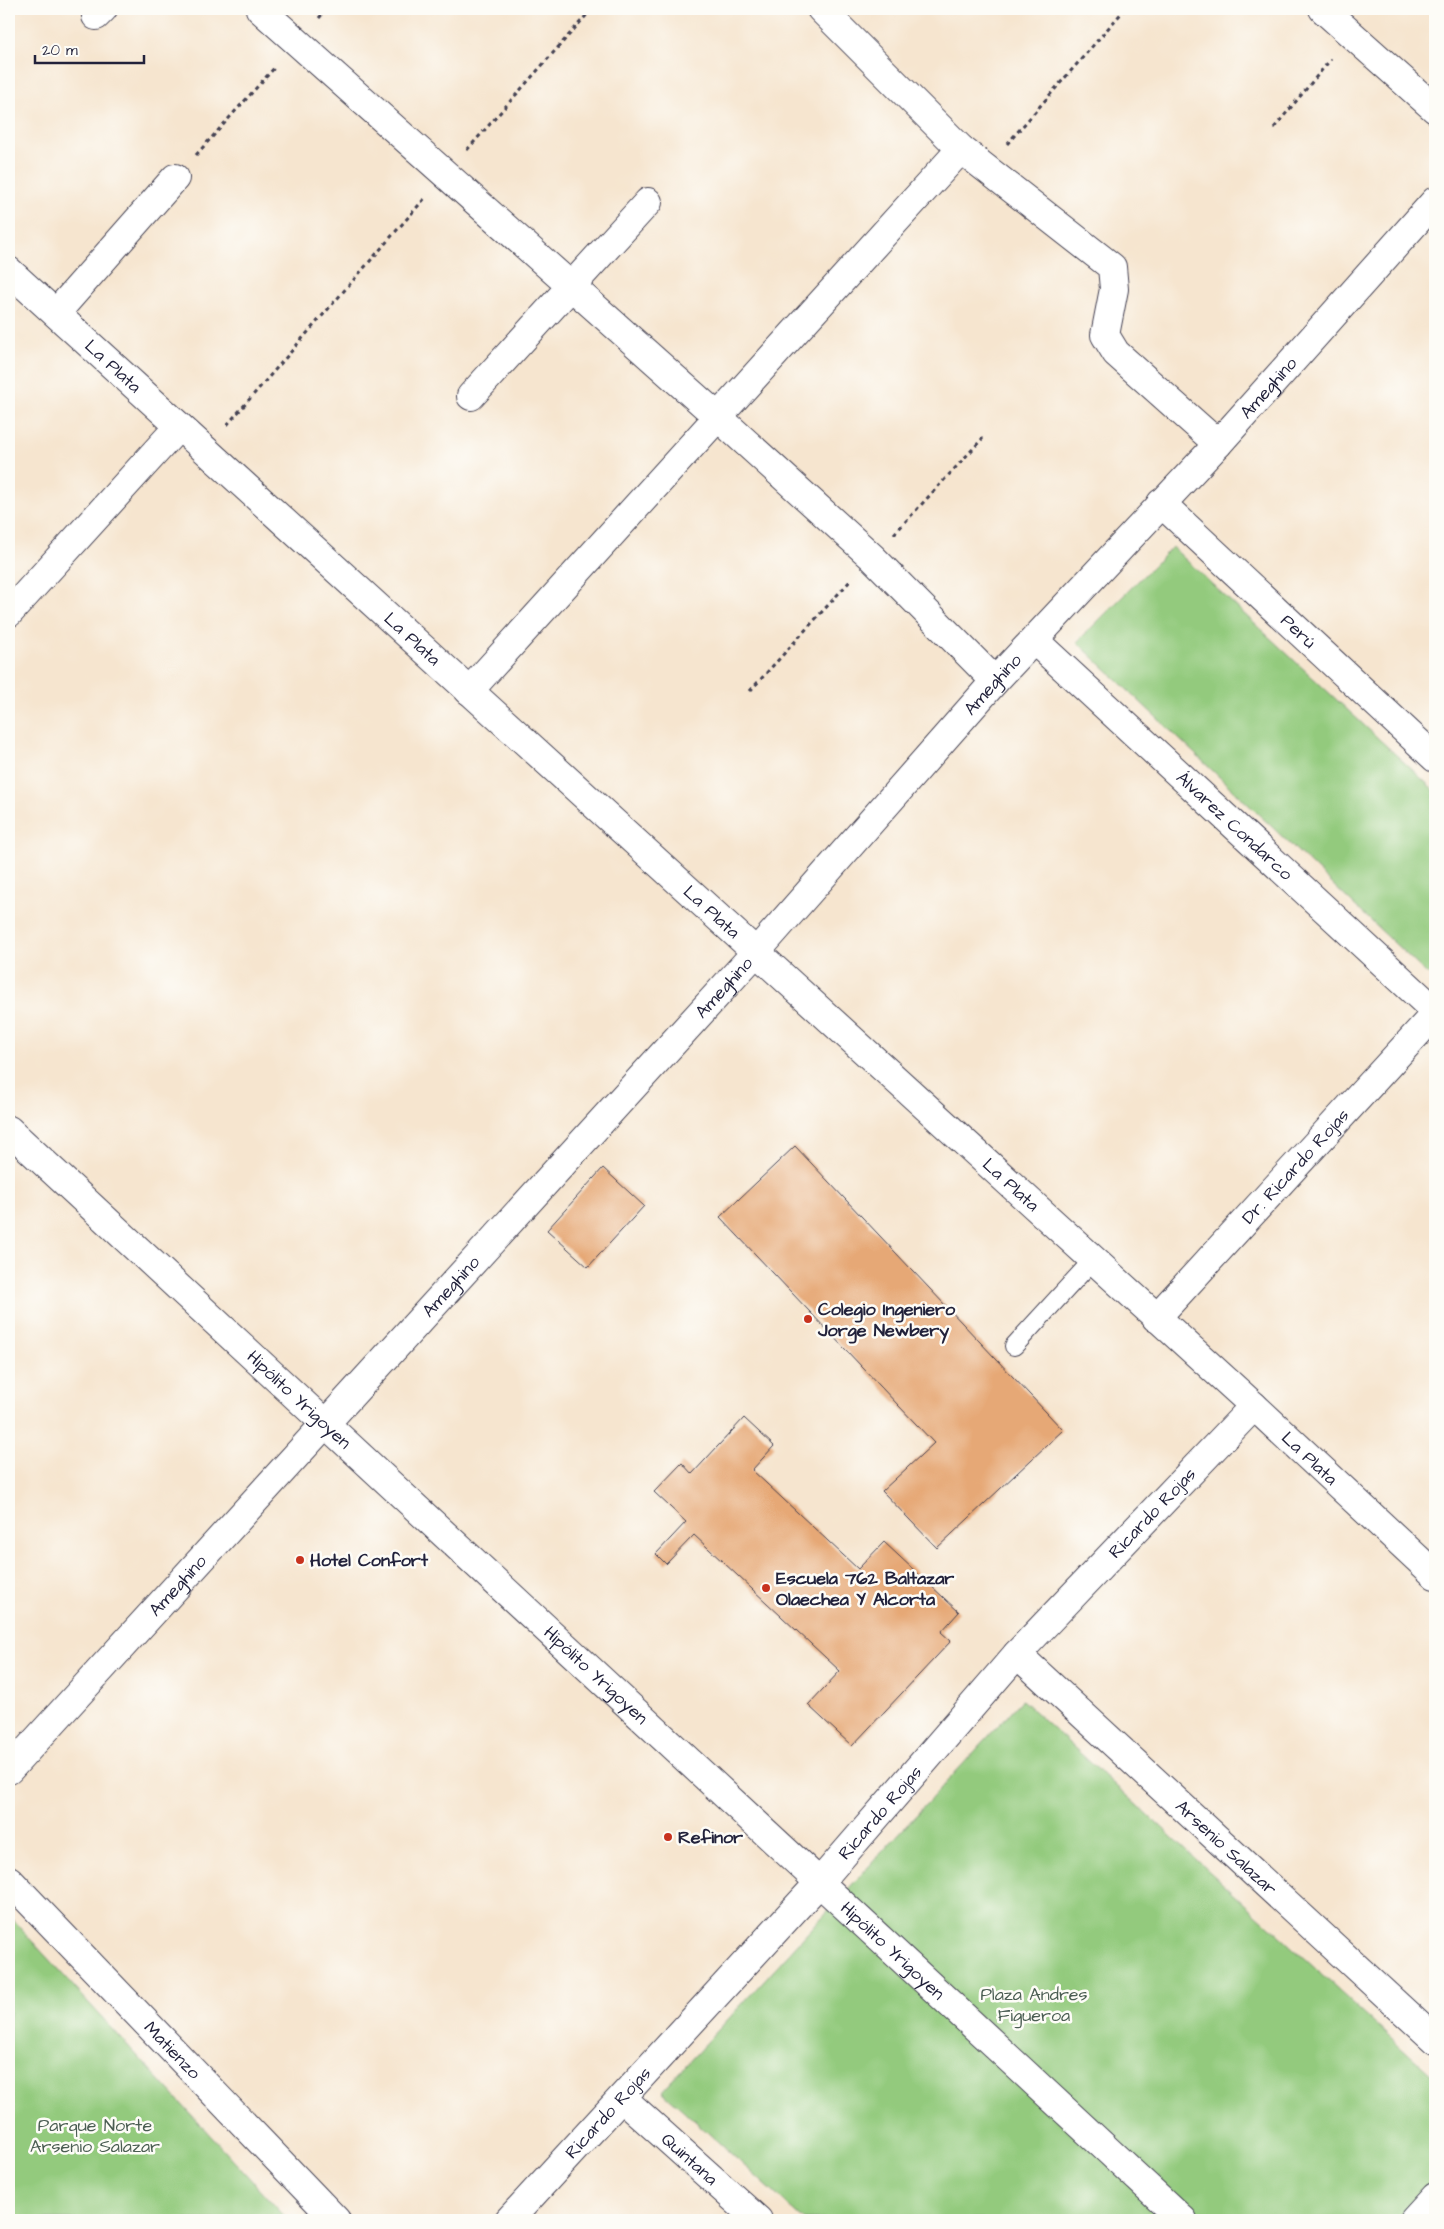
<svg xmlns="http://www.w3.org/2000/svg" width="1444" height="2229" viewBox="0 0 1444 2229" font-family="'Architects Daughter',sans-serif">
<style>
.green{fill:#93ca7d;stroke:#5a765c}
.building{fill:#e6a876}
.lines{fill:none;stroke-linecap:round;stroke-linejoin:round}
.lane-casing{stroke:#423f51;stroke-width:20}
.street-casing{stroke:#423f51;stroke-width:30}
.path{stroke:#423f51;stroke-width:3;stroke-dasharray:4 4;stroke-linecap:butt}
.lane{stroke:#fff;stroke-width:18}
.street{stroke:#fff;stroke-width:28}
.poi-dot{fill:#c8321e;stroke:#fdfcf7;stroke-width:2}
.labels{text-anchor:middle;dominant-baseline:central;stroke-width:5;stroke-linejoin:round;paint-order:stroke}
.street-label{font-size:18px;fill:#22223b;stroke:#fdfcf7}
.poi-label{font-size:18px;font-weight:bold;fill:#22223b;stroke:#fdfcf7;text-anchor:start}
.park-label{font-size:18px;fill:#4a5d52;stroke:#fdfcf7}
</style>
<rect width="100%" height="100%" fill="#fdfcf7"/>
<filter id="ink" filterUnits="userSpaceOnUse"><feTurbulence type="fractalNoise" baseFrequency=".02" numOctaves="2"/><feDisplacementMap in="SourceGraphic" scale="10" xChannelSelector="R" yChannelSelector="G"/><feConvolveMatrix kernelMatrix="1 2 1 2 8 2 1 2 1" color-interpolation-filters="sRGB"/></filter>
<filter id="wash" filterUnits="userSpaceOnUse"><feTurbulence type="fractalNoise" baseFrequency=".0096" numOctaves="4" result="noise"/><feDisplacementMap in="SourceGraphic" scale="20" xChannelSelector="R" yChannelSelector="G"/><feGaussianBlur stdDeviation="1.12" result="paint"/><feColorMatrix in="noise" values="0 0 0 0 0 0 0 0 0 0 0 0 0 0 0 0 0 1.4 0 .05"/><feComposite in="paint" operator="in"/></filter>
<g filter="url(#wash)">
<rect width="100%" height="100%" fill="#f6e5cf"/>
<g class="green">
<path d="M 1172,547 L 1435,791 L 1435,967 L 1428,975 L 1077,642 Z"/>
<path d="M 1022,1700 L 1435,2078 L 1435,2220 L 804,2220 L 662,2091 Z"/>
<path d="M 9,1916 L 288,2220 L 9,2220 Z"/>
</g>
<g id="blocks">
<g class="building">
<path d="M 795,1146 L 1063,1430 L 937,1548 L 882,1491 L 934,1443 L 720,1217 Z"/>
<path d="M 603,1168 L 644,1206 L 588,1267 L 547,1230 Z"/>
<path d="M 744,1418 L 774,1446 L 752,1470 L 858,1569 L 884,1542 L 959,1612 L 941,1632 L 951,1641 L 852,1746 L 808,1705 L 840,1671 L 694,1535 L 666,1564 L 656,1554 L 686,1522 L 654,1492 L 682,1463 L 692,1474 Z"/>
</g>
</g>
</g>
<g filter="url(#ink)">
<use href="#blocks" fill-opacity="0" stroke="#423f51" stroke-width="1"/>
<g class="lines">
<g class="lane-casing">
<path id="lane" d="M 1014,1346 L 1093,1260"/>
</g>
<g class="street-casing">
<g id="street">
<path d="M 260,9 L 718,417 L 872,557 L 995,681"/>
<path d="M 821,9 L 961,149"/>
<path d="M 1323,9 L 1435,109"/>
<path d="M 96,16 L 103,9"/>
<path id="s1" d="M 9,271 L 1254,1406 L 1435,1575"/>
<path d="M 56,313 L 175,178"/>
<path d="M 471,396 L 648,202"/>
<path id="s2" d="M 1161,503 L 1435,758"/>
<path d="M 9,613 L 179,426"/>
<path id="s3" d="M 1035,641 L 1435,1011"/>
<path d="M 469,691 L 961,149 L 1112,267 L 1114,289 L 1105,335 L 1116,353 L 1218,444"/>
<path id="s4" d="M 9,1130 L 1183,2220"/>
<path id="s5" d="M 1156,1318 L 1435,1014"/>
<path id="s6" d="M 1017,1654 L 1435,2040"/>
<path id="s7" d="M 9,1770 L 757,951 L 995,681 L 1218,444 L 1435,201"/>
<path id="s8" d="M 9,1880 L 336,2220"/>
<path id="s9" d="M 622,2098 L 758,2220"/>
<path id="s10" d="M 509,2220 L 819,1883 L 1017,1654 L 1254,1406"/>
<path d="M 1414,2220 L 1435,2197"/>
</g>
</g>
<g class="path">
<path d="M 319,18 L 327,9"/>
<path d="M 1274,128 L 1331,59"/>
<path d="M 1007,144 L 1125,9"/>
<path d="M 467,150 L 592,9"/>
<path d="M 196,155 L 275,67"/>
<path d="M 227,425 L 425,198"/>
<path d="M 894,534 L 983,438"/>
<path d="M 750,691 L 850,581"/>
</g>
<use href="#lane" class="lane"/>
<use href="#street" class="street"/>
</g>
</g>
<g class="poi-dot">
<circle cx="808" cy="1319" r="5"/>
<circle cx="300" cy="1560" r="5"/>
<circle cx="766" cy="1588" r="5"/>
<circle cx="668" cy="1837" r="5"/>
</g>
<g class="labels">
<g class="street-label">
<text stroke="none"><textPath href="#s1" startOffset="141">La Plata</textPath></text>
<text stroke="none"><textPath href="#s7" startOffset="1870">Ameghino</textPath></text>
<text stroke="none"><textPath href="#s2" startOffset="188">Perú</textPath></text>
<text stroke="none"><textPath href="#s1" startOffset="546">La Plata</textPath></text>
<text stroke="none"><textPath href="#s7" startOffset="1465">Ameghino</textPath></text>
<text stroke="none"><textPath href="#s3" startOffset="272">Álvarez Condarco</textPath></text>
<text stroke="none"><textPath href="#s1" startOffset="951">La Plata</textPath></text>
<text stroke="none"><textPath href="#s7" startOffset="1060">Ameghino</textPath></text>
<text stroke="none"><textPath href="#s5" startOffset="206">Dr. Ricardo Rojas</textPath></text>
<text stroke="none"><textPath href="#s1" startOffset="1356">La Plata</textPath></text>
<text stroke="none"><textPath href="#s7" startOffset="655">Ameghino</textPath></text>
<text stroke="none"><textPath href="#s4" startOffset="396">Hipólito Yrigoyen</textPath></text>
<text stroke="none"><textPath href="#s1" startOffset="1761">La Plata</textPath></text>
<text stroke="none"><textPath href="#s10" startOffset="956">Ricardo Rojas</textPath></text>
<text stroke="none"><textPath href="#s7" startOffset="250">Ameghino</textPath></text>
<text stroke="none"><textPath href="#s4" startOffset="801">Hipólito Yrigoyen</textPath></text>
<text stroke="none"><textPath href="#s10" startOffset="551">Ricardo Rojas</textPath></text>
<text stroke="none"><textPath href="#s6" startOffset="285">Arsenio Salazar</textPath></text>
<text stroke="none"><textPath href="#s4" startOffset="1206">Hipólito Yrigoyen</textPath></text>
<text stroke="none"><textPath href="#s8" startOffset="236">Matienzo</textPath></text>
<text stroke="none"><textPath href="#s10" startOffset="146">Ricardo Rojas</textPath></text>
<text stroke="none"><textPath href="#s9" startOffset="91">Quintana</textPath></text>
</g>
<g class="poi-label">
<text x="818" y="1309">Colegio Ingeniero<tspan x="818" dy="21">Jorge Newbery</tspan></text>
<text x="310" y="1560">Hotel Confort</text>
<text x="776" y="1578">Escuela 762 Baltazar<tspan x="776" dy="21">Olaechea Y Alcorta</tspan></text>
<text x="678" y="1837">Refinor</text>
</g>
<g class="park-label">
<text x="1034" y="1994">Plaza Andres<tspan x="1034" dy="21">Figueroa</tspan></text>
<text x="95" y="2125">Parque Norte<tspan x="95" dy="21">Arsenio Salazar</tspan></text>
</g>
</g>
<rect width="1444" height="2229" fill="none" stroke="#fdfcf7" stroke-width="30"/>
<path d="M35 55v8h109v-8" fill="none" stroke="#22223b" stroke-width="2.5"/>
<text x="42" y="55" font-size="15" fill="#22223b" stroke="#fdfcf7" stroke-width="4" paint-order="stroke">20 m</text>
</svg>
